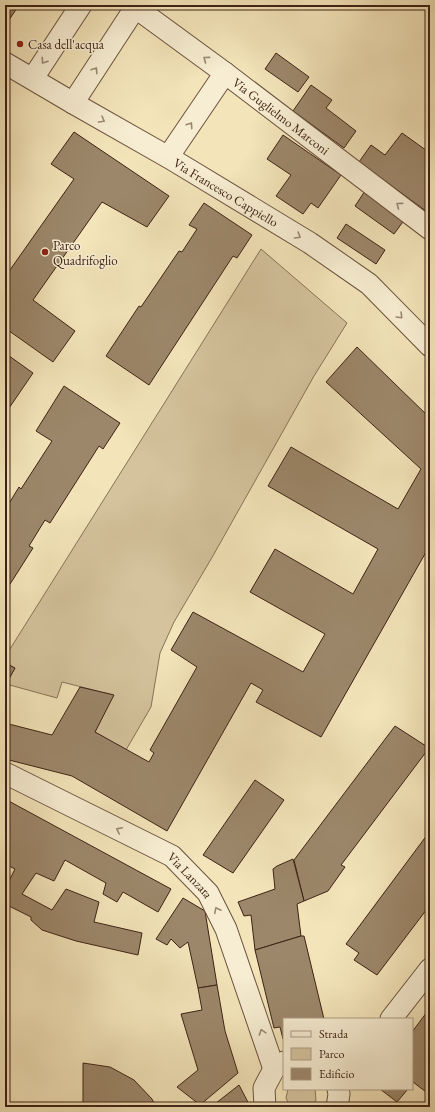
<svg xmlns="http://www.w3.org/2000/svg" width="435" height="1112" viewBox="0 0 435 1112" font-family="'EB Garamond',serif">
<style>
.green{fill:#d4c39d;stroke:#897259}
.building{fill:#9c876a;stroke:#3e2215}
.lines{fill:none;stroke-linecap:round;stroke-linejoin:round}
.minor-casing{stroke:#6b523e;stroke-width:23}
.minor{stroke:#f7edd2;stroke-width:21}
.oneway{stroke:#9a8874}
.poi-dot{fill:#8f2418;stroke:#f7edd2;stroke-width:1.5}
.labels{text-anchor:middle;dominant-baseline:central;stroke-width:3;stroke-linejoin:round;paint-order:stroke}
.poi-label{font-size:13px;fill:#3e2215;stroke:#f7edd2;text-anchor:start}
.street-label{font-size:13px;fill:#3e2215;stroke:#f7edd2}
</style>
<rect width="100%" height="100%" fill="#f3e4b9"/>
<filter id="stains"><feTurbulence type="fractalNoise" baseFrequency=".005" numOctaves="4"/><feColorMatrix values="0 0 0 0 .2 0 0 0 0 .09 0 0 0 0 .02 0 0 0 .5 -.17"/></filter>
<radialGradient id="worn" r=".72"><stop offset=".6" stop-color="#630" stop-opacity="0"/><stop offset="1" stop-color="#630" stop-opacity=".3"/></radialGradient>
<g class="green">
<path d="M 261,249 L 347,323 L 314,376 L 214,554 L 174,622 L 160,653 L 151,707 L 126,750 L 95,732 L 113,695 L 62,682 L 57,698 L 6,684 L 15,668 L 5,663 L 5,657 Z"/>
<path d="M 288,1089 L 315,1089 L 316,1100 L 312,1107 L 290,1107 L 286,1098 Z"/>
</g>
<g class="building">
<path d="M 5,5 L 19,5 L 5,26 Z"/>
<path d="M 421,5 L 430,5 L 430,13 Z"/>
<path d="M 276,53 L 309,77 L 298,92 L 265,69 Z"/>
<path d="M 311,85 L 332,100 L 326,108 L 356,131 L 344,148 L 293,111 Z"/>
<path d="M 74,132 L 169,196 L 147,227 L 102,202 L 33,300 L 75,331 L 53,362 L 5,328 L 5,277 L 74,179 L 51,164 Z"/>
<path d="M 402,133 L 430,153 L 430,214 L 359,162 L 371,145 L 385,155 Z"/>
<path d="M 283,135 L 341,175 L 318,208 L 311,203 L 303,214 L 276,196 L 291,175 L 267,159 Z"/>
<path d="M 365,191 L 405,219 L 394,234 L 355,206 Z"/>
<path d="M 204,203 L 252,235 L 237,258 L 233,256 L 149,385 L 106,356 L 139,306 L 141,307 L 179,251 L 182,252 L 197,229 L 189,225 Z"/>
<path d="M 346,224 L 385,250 L 376,264 L 337,238 Z"/>
<path d="M 357,347 L 430,418 L 430,545 L 321,737 L 256,702 L 263,690 L 251,683 L 167,831 L 72,776 L 5,759 L 5,723 L 52,735 L 80,687 L 114,695 L 95,732 L 149,762 L 154,753 L 150,750 L 197,667 L 171,650 L 193,612 L 303,672 L 325,634 L 250,592 L 275,549 L 353,594 L 378,549 L 268,486 L 291,447 L 398,509 L 421,469 L 326,382 Z"/>
<path d="M 5,353 L 33,373 L 5,414 Z"/>
<path d="M 64,386 L 120,423 L 103,449 L 99,446 L 50,523 L 45,520 L 29,546 L 33,548 L 5,592 L 5,510 L 19,487 L 21,489 L 52,441 L 36,431 Z"/>
<path d="M 5,663 L 15,668 L 5,686 Z"/>
<path d="M 395,726 L 429,748 L 341,865 L 345,867 L 328,891 L 304,901 L 294,860 Z"/>
<path d="M 255,780 L 284,800 L 233,873 L 203,855 Z"/>
<path d="M 5,799 L 171,889 L 158,912 L 123,892 L 117,902 L 103,894 L 106,883 L 65,860 L 54,881 L 36,873 L 22,894 L 52,910 L 66,889 L 99,902 L 94,922 L 142,933 L 138,955 L 76,941 L 42,930 L 31,920 L 31,917 L 5,904 L 5,889 L 15,869 L 5,864 Z"/>
<path d="M 430,831 L 430,905 L 377,975 L 354,960 L 359,953 L 346,944 Z"/>
<path d="M 293,859 L 304,901 L 297,904 L 301,936 L 255,950 L 251,915 L 244,916 L 238,902 L 275,889 L 273,869 L 277,866 Z"/>
<path d="M 183,898 L 205,911 L 217,985 L 198,988 L 188,942 L 180,948 L 171,939 L 167,945 L 156,939 Z"/>
<path d="M 301,936 L 304,936 L 324,1019 L 284,1019 L 283,1039 L 280,1027 L 274,1028 L 255,950 Z"/>
<path d="M 217,985 L 225,1031 L 238,1073 L 200,1105 L 177,1087 L 198,1070 L 181,1014 L 202,1010 L 198,988 Z"/>
<path d="M 430,1008 L 430,1095 L 413,1082 L 412,1083 L 412,1032 Z"/>
<path d="M 83,1063 L 110,1067 L 134,1080 L 152,1099 L 156,1107 L 83,1107 Z"/>
<path d="M 239,1085 L 250,1106 L 248,1107 L 211,1107 Z"/>
<path d="M 380,1089 L 408,1089 L 397,1102 Z"/>
</g>
<g class="lines">
<g class="minor-casing">
<g id="minor">
<path id="s1" d="M 132,5 L 225,73 L 430,229"/>
<path id="s2" d="M 5,63 L 73,103 L 168,157 L 310,243 L 369,284 L 430,346"/>
<path d="M 33,78 L 81,5"/>
<path d="M 73,103 L 135,8"/>
<path d="M 168,157 L 225,73"/>
<path id="s3" d="M 5,773 L 172,856 L 208,893 L 226,929 L 274,1069"/>
<path d="M 391,1019 L 430,969"/>
<path d="M 265,1107 L 264,1088 L 274,1069 L 284,1062"/>
<path d="M 337,1107 L 339,1094 L 338,1089"/>
</g>
</g>
<use href="#minor" class="minor"/>
</g>
<defs><path id="oneway-chevron" d="M-2-3.5L2.5 0L-2 3.5" fill="none" stroke-width="1.6" stroke-linecap="round" stroke-linejoin="round"/></defs>
<g class="oneway">
<use href="#oneway-chevron" transform="translate(206 59) rotate(-144)"/>
<use href="#oneway-chevron" transform="translate(44 61) rotate(124)"/>
<use href="#oneway-chevron" transform="translate(95 70) rotate(-57)"/>
<use href="#oneway-chevron" transform="translate(102 120) rotate(30)"/>
<use href="#oneway-chevron" transform="translate(190 125) rotate(-56)"/>
<use href="#oneway-chevron" transform="translate(399 205) rotate(-143)"/>
<use href="#oneway-chevron" transform="translate(298 236) rotate(31)"/>
<use href="#oneway-chevron" transform="translate(400 316) rotate(45)"/>
<use href="#oneway-chevron" transform="translate(119 830) rotate(-154)"/>
<use href="#oneway-chevron" transform="translate(217 910) rotate(-117)"/>
<use href="#oneway-chevron" transform="translate(262 1032) rotate(-108)"/>
</g>
<g class="poi-dot">
<circle cx="20" cy="44" r="4"/>
<circle cx="45" cy="252" r="4"/>
</g>
<g class="labels">
<g class="poi-label">
<text x="28" y="44">Casa dell'acqua</text>
<text x="53" y="245">Parco<tspan x="53" dy="15">Quadrifoglio</tspan></text>
</g>
<g class="street-label">
<text stroke="none"><textPath href="#s1" startOffset="186">Via Guglielmo Marconi</textPath></text>
<text stroke="none"><textPath href="#s2" startOffset="256">Via Francesco Cappiello</textPath></text>
<text stroke="none"><textPath href="#s3" startOffset="213">Via Lanzara</textPath></text>
</g>
</g>
<rect width="435" height="1112" fill="none" stroke="#f3e4b9" stroke-width="20"/>
<rect x="6" y="6" width="423" height="1100" fill="none" stroke="#3e2215" stroke-width="2"/>
<rect x="10" y="10" width="415" height="1092" fill="none" stroke="#3e2215"/>
<rect x="283" y="1018" width="130" height="72" fill="#f7edd2" stroke="#ad9c86"/>
<rect x="291" y="1031" width="20" height="6" fill="#f7edd2" stroke="#ad9c86"/>
<text x="319" y="1038" font-size="12" fill="#3e2215">Strada</text>
<rect x="291" y="1048" width="20" height="12" fill="#d4c39d" stroke="#ad9c86"/>
<text x="319" y="1058" font-size="12" fill="#3e2215">Parco</text>
<rect x="291" y="1068" width="20" height="12" fill="#9c876a" stroke="#ad9c86"/>
<text x="319" y="1078" font-size="12" fill="#3e2215">Edificio</text>
<rect width="100%" height="100%" filter="url(#stains)"/>
<rect width="100%" height="100%" fill="url(#worn)"/>
</svg>
